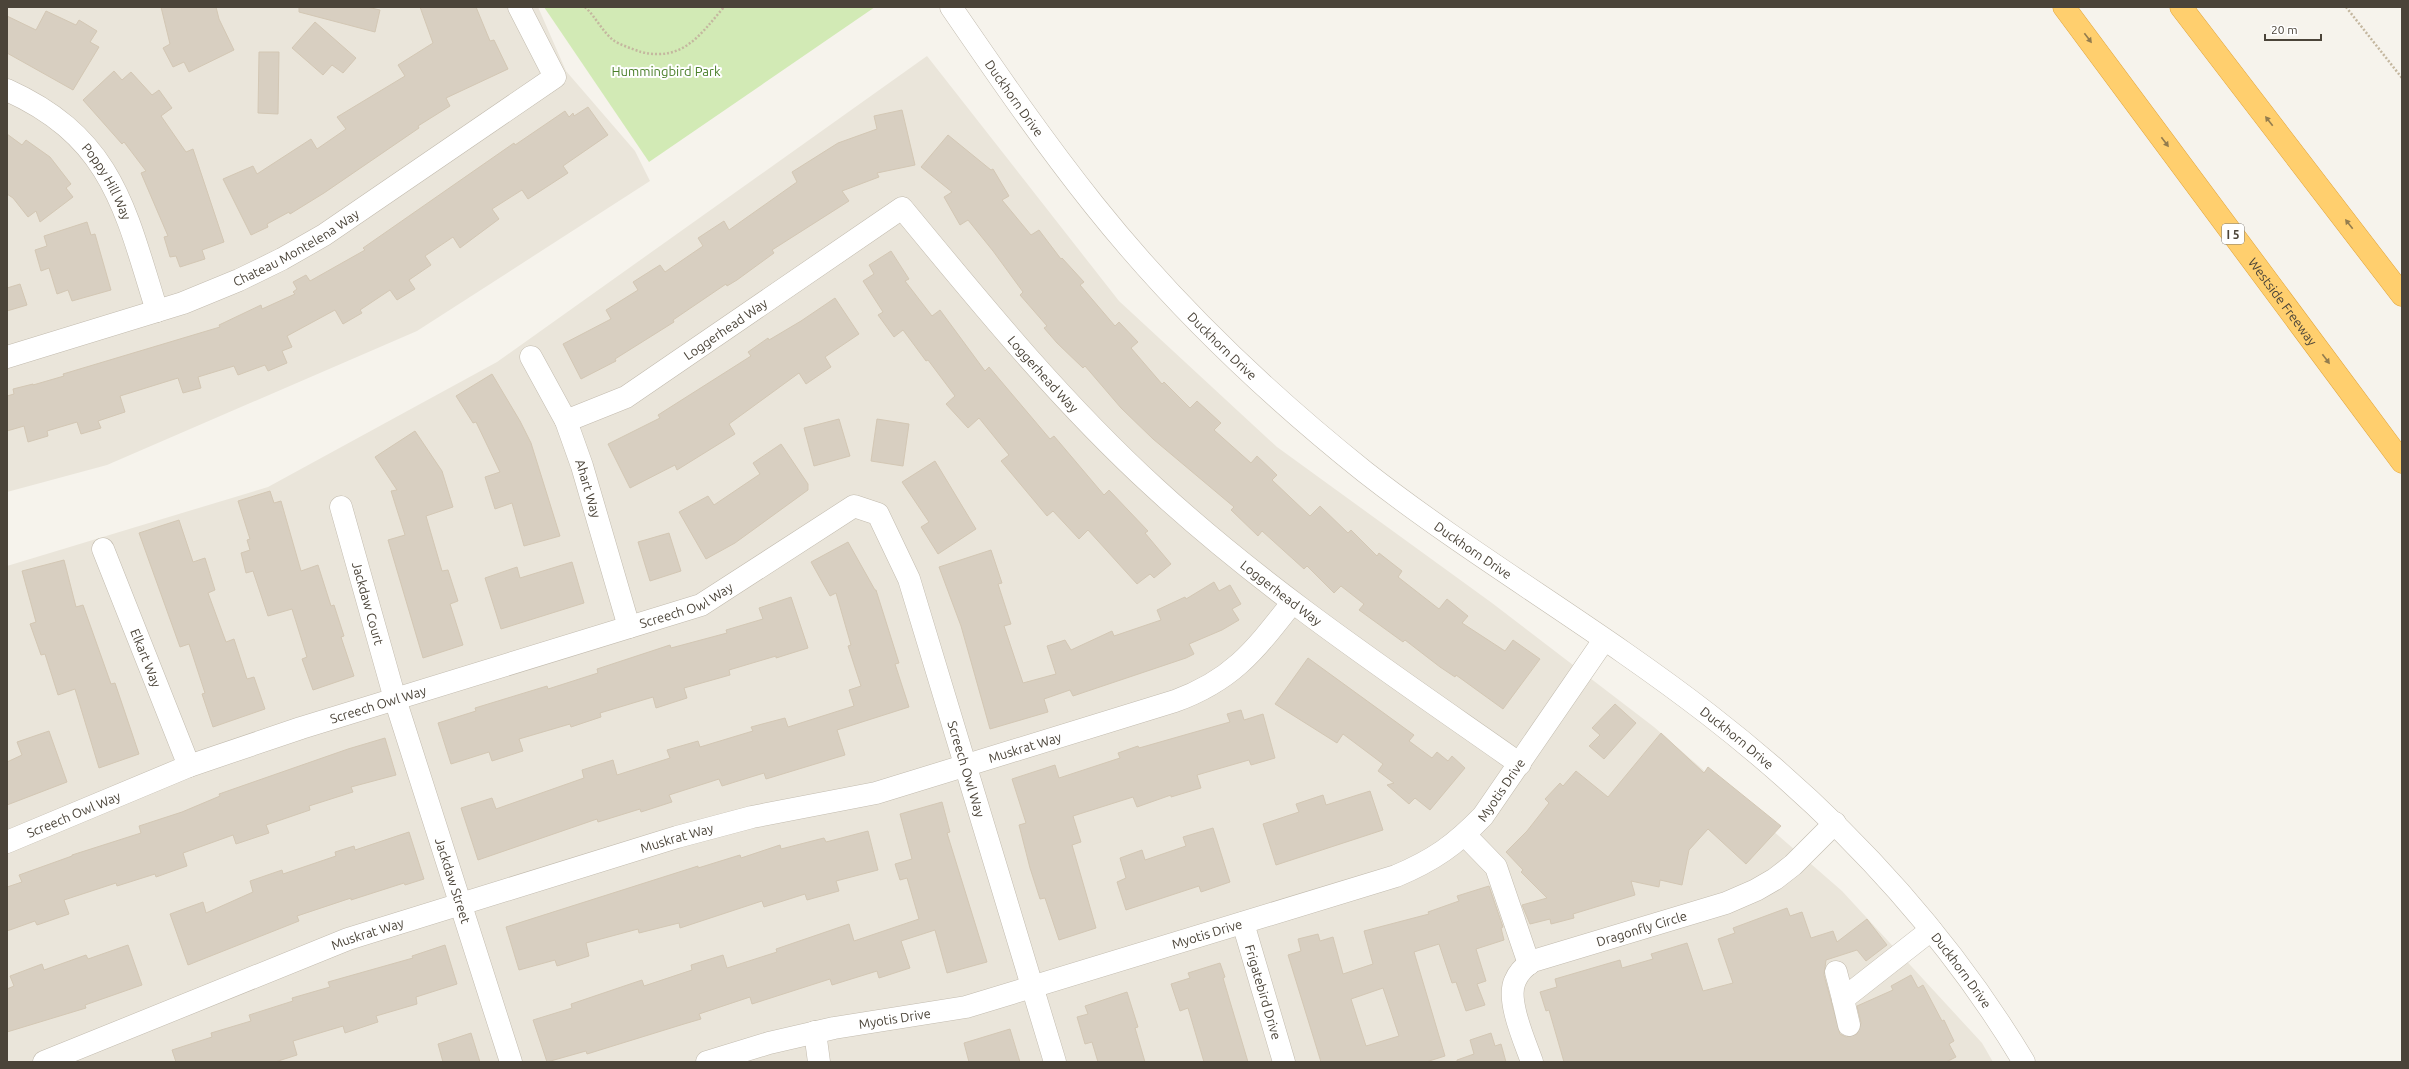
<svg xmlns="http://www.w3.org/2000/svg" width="2409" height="1069" viewBox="0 0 2409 1069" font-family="Ubuntu,sans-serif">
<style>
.residential{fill:#eae5da}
.green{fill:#d2eab5}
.building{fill:#d8cfc1;stroke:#d3c7b4;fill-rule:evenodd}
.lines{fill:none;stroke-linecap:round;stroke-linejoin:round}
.minor-casing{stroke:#c2bbae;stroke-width:23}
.highway-casing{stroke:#e0a43c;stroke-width:23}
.path{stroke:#c4b79f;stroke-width:2.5;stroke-dasharray:2 2;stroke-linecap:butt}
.minor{stroke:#fff;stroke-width:22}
.highway{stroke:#ffcf6e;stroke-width:22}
.oneway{fill:#937c4e}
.labels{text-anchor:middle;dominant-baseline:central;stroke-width:4;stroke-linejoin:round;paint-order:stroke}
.shield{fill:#fff;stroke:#817c74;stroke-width:1}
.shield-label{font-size:12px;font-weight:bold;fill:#4b4439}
.park-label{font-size:13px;fill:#4a7f2a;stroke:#fff}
.street-label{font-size:13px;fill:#4b4439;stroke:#fff}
</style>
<rect width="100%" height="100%" fill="#f6f3ec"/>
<g class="residential">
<path d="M 7,7 L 538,7 L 566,71 L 635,151 L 650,181 L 417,331 L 107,465 L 7,492 Z"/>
<path d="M 927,56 L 1119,301 L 1277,447 L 1492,603 L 1654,727 L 1842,891 L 1982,1043 L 1993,1062 L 7,1062 L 7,566 L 268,487 L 497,362 Z"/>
</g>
<path class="green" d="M 544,7 L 875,7 L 649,162 Z"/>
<g class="building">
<path d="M 161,7 L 216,7 L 219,19 L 234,50 L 189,72 L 184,62 L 173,67 L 163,48 L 170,44 Z"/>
<path d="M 299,7 L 367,7 L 380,10 L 375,32 L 299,12 Z"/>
<path d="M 420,7 L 476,7 L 490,41 L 494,40 L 508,69 L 446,98 L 450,106 L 418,126 L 419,128 L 324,193 L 290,214 L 289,212 L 267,224 L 268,227 L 251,235 L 223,179 L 253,166 L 257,174 L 311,139 L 317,149 L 346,129 L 337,117 L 405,76 L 398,65 L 433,43 Z"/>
<path d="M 46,11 L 76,25 L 79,20 L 97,31 L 90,42 L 99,47 L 73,90 L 7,53 L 7,16 L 36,30 Z"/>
<path d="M 315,22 L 356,58 L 343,73 L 332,65 L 323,75 L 292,48 Z"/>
<path d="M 259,52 L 279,52 L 278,114 L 258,113 Z"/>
<path d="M 114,71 L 122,80 L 131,72 L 152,95 L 159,90 L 172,108 L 161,116 L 186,152 L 193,149 L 224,242 L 202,250 L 205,259 L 180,267 L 176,256 L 170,257 L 164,237 L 168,236 L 141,173 L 146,171 L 124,142 L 122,144 L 83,100 Z"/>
<path d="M 588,107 L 608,135 L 563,166 L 568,173 L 528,199 L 522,190 L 492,209 L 499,219 L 460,248 L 453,237 L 425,256 L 431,265 L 409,280 L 415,289 L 397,300 L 390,290 L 360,310 L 362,313 L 343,324 L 335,310 L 287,336 L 292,347 L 282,351 L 287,363 L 268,371 L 265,365 L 238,375 L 234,366 L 198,377 L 201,388 L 183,393 L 178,378 L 120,396 L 125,412 L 98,421 L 101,428 L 81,434 L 77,422 L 47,431 L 48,436 L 28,442 L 24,426 L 7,431 L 7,396 L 14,394 L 13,389 L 33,384 L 33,385 L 64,376 L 63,374 L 220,327 L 219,325 L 261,305 L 262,309 L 295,294 L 293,292 L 297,289 L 293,282 L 306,275 L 310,281 L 365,250 L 363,248 L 514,143 L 515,145 L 565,111 L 569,117 L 573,113 L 574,116 Z"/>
<path d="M 902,110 L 915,165 L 877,173 L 879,177 L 842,191 L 849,201 L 772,250 L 774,253 L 737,280 L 727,286 L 726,284 L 673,320 L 674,322 L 615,359 L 616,361 L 581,379 L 563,344 L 611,319 L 606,310 L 638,290 L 633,282 L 660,265 L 665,272 L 703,246 L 698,238 L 724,221 L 729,230 L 797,182 L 792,172 L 838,143 L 877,129 L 874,116 Z"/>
<path d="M 7,134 L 22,145 L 26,140 L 50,157 L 71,184 L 66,188 L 73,197 L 40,222 L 36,211 L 28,217 L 13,198 L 7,194 Z"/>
<path d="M 948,135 L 991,170 L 993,169 L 1009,196 L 1002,200 L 1031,235 L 1039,230 L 1061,259 L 1062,258 L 1084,282 L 1080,285 L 1115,326 L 1119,322 L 1138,342 L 1131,348 L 1162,384 L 1164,382 L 1190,408 L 1197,401 L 1221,423 L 1214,430 L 1251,463 L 1257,456 L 1277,475 L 1272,480 L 1310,516 L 1320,506 L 1348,533 L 1351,530 L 1377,556 L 1379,553 L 1402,571 L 1398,577 L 1439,609 L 1447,599 L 1468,616 L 1462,623 L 1505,651 L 1513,640 L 1540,659 L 1503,709 L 1456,675 L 1455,677 L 1440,667 L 1405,640 L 1403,642 L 1359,610 L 1364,604 L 1341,586 L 1334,593 L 1307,566 L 1304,569 L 1262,531 L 1258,536 L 1231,510 L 1234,507 L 1153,439 L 1121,408 L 1085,366 L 1083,368 L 1057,343 L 1044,328 L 1047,326 L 1020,295 L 1023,292 L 993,251 L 968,220 L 960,225 L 944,197 L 952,192 L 921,167 Z"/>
<path d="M 87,222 L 91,235 L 95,234 L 111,290 L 72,301 L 68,290 L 57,294 L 49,268 L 41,271 L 35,250 L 47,246 L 44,236 Z"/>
<path d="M 891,251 L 909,279 L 905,281 L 932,316 L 940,310 L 985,371 L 989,367 L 1050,439 L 1054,436 L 1104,495 L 1109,490 L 1148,531 L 1145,533 L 1171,564 L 1154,578 L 1150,574 L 1137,584 L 1088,530 L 1079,539 L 1053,511 L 1047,516 L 1001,461 L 1009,455 L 979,418 L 968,428 L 946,404 L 955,396 L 928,360 L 926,361 L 903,330 L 894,337 L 878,315 L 883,312 L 863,281 L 874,274 L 869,265 Z"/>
<path d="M 20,284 L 27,305 L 7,311 L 7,288 Z"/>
<path d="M 835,298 L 859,334 L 825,357 L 831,367 L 806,384 L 799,373 L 729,424 L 735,434 L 677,470 L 675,465 L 630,488 L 608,444 L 660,418 L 658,415 L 751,356 L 748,352 L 768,338 L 769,340 L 801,321 Z"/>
<path d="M 492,374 L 520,421 L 531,443 L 560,536 L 524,546 L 512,503 L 495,509 L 485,477 L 500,472 L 476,422 L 473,423 L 456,396 Z"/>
<path d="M 839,419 L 850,456 L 814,466 L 804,428 Z"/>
<path d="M 877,419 L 909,424 L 903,466 L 871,461 Z"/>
<path d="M 415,431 L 442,471 L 453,507 L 426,516 L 442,571 L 448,570 L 458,601 L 450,604 L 463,645 L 423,658 L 388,540 L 405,535 L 391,491 L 397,490 L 375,457 Z"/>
<path d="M 781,444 L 808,484 L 808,490 L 735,543 L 706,559 L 679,512 L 708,496 L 714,505 L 760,474 L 753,463 Z"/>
<path d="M 935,461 L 976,529 L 938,554 L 921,527 L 929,522 L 902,482 Z"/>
<path d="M 270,491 L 274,503 L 281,501 L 301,571 L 318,565 L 331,606 L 334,605 L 344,636 L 341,637 L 354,676 L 313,690 L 302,659 L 307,657 L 292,609 L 268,616 L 253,571 L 246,573 L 241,553 L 250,550 L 247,540 L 250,539 L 238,501 Z"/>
<path d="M 179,520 L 193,562 L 205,558 L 215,590 L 208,593 L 226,642 L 234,639 L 247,679 L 254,677 L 265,709 L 213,727 L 202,694 L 205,693 L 189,644 L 180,647 L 139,533 Z"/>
<path d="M 669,533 L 681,571 L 650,581 L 638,542 Z"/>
<path d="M 848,542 L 875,590 L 876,590 L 899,663 L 895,664 L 909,707 L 837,730 L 845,755 L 766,779 L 764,773 L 722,786 L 719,779 L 669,795 L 672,802 L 641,812 L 640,809 L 598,822 L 597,819 L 478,860 L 461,808 L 492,798 L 496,809 L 584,778 L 582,770 L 613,760 L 617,775 L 670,758 L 667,750 L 698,741 L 700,747 L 753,731 L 751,727 L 785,718 L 788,727 L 854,706 L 849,690 L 861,686 L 848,646 L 851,645 L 836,593 L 830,596 L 811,562 Z"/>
<path d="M 991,550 L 1002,583 L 998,584 L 1011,624 L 1004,626 L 1023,683 L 1056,674 L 1047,646 L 1065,640 L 1071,650 L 1112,631 L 1114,636 L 1161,620 L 1157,610 L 1185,597 L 1186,599 L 1214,582 L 1219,591 L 1230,585 L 1241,604 L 1232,609 L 1239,620 L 1222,630 L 1189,644 L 1194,654 L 1186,658 L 1073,696 L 1070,690 L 1044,699 L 1048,712 L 990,729 L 961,626 L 939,567 Z"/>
<path d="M 64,560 L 76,607 L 83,605 L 111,684 L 115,683 L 139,754 L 99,768 L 75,689 L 58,695 L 45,654 L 41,655 L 30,624 L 36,622 L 22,571 Z"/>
<path d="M 572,562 L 584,603 L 501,629 L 485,578 L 517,567 L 520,578 Z"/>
<path d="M 791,597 L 808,648 L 776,658 L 776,656 L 729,670 L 730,675 L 684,688 L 687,698 L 656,708 L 653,697 L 600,713 L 601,717 L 571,727 L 570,724 L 519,739 L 523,751 L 492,761 L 489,752 L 451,764 L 438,723 L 476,711 L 475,708 L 547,686 L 548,689 L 598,673 L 597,669 L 670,645 L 671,648 L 727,633 L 726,630 L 763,619 L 759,608 Z"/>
<path d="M 1308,658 L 1414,735 L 1409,741 L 1432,758 L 1437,752 L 1448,761 L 1452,756 L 1465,768 L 1430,810 L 1415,798 L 1409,804 L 1387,785 L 1394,783 L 1378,771 L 1383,764 L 1343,734 L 1337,743 L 1275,704 Z"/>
<path d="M 1615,704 L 1636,723 L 1604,759 L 1589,746 L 1600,735 L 1592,728 Z"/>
<path d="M 1241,710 L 1244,720 L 1263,714 L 1275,758 L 1251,765 L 1249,760 L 1197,775 L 1201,788 L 1171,797 L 1171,795 L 1137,807 L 1133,797 L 1073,816 L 1081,842 L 1072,845 L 1096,928 L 1059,940 L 1045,898 L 1040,899 L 1030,868 L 1019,825 L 1026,823 L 1012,779 L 1055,765 L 1059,778 L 1120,758 L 1118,753 L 1138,746 L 1139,748 L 1230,722 L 1227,714 Z"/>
<path d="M 49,731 L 67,782 L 7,805 L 7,762 L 22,755 L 17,742 Z"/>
<path d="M 1661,733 L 1704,773 L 1708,767 L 1781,826 L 1746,864 L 1708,829 L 1689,850 L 1682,885 L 1660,880 L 1659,887 L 1631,881 L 1635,895 L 1573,914 L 1574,918 L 1551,924 L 1550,919 L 1530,924 L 1522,905 L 1547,898 L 1521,872 L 1523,870 L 1506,852 L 1527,831 L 1549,803 L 1545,799 L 1560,783 L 1563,786 L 1576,771 L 1608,797 Z"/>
<path d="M 385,738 L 396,775 L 351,787 L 353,792 L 309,806 L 310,810 L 266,825 L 269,833 L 236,844 L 233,835 L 183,853 L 187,866 L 156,877 L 155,874 L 117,886 L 116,883 L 64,900 L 69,914 L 37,925 L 35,921 L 7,931 L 7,887 L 22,882 L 19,875 L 72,856 L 72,855 L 141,833 L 139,826 L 182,812 L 220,796 L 219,794 L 348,749 Z"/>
<path d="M 1370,791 L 1383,830 L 1276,865 L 1263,824 L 1299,812 L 1296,804 L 1323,795 L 1326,805 Z"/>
<path d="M 942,802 L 950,832 L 947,833 L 987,962 L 947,973 L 935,930 L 901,941 L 910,968 L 879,978 L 877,971 L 832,985 L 830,979 L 752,1004 L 750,997 L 699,1014 L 701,1019 L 684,1024 L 587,1054 L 586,1051 L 547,1062 L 533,1020 L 572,1008 L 571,1004 L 642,980 L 644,986 L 692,970 L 691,965 L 723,955 L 727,968 L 777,952 L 776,949 L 849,924 L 854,941 L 919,919 L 907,878 L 900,880 L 895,864 L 912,859 L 900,814 Z"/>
<path d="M 1213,828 L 1230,882 L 1201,892 L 1199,886 L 1126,910 L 1117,882 L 1126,878 L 1120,858 L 1142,850 L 1145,860 L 1186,846 L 1183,837 Z"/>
<path d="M 868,831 L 878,870 L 836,881 L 839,891 L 807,900 L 805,894 L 764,907 L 762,901 L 680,928 L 679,923 L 639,933 L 638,929 L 586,943 L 589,956 L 557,966 L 555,960 L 519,970 L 506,927 L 698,866 L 698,868 L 740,855 L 741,858 L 780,845 L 781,849 L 824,838 L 826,842 Z"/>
<path d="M 409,832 L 424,879 L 405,885 L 404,883 L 351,900 L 351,898 L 297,916 L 299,921 L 188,965 L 170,914 L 203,902 L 206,913 L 253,892 L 250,881 L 282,870 L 283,874 L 336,856 L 335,852 L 354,846 L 355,850 Z"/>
<path d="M 1489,886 L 1503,927 L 1501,928 L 1504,940 L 1476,949 L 1486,981 L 1477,984 L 1485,1005 L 1466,1011 L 1456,982 L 1452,983 L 1439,944 L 1414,952 L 1445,1056 L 1426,1062 L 1321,1062 L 1288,955 L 1301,951 L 1298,939 L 1318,934 L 1320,941 L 1333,937 L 1343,974 L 1373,964 L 1364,931 L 1429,914 L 1428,912 L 1459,901 L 1457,896 ZM 1383,988 L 1399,1036 L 1366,1046 L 1351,999 Z"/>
<path d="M 1787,908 L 1790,916 L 1802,912 L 1811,938 L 1833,931 L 1837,942 L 1867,919 L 1887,945 L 1866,961 L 1857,950 L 1826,960 L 1824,975 L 1840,1034 L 1846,1037 L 1857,1034 L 1861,1023 L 1857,1006 L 1893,990 L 1891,986 L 1911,975 L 1918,988 L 1923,985 L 1942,1021 L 1944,1020 L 1954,1041 L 1949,1044 L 1956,1057 L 1946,1062 L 1564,1062 L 1549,1010 L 1546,1011 L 1540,992 L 1557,987 L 1555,979 L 1620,960 L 1622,968 L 1653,959 L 1651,954 L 1687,943 L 1703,991 L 1733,983 L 1718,939 L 1735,933 L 1733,928 Z"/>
<path d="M 128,945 L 142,985 L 85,1005 L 86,1008 L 7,1032 L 7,989 L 14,986 L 10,976 L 42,964 L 44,970 L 86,955 L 88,959 Z"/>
<path d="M 445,945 L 457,984 L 416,997 L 417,1004 L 376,1016 L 378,1022 L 345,1033 L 343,1026 L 293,1041 L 297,1055 L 275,1062 L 176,1062 L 172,1050 L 212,1037 L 211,1033 L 251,1021 L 249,1015 L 293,1001 L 292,998 L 330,987 L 328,982 L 413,958 L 412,956 Z"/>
<path d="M 1220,963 L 1225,977 L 1223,978 L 1248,1062 L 1204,1062 L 1188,1008 L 1180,1011 L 1171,984 L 1190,978 L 1188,973 Z"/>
<path d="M 1127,992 L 1138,1027 L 1135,1028 L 1145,1062 L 1098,1062 L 1092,1042 L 1085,1044 L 1077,1017 L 1088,1014 L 1085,1006 Z"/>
<path d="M 1010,1029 L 1020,1062 L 969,1062 L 964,1043 Z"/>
<path d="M 471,1033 L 480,1062 L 443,1062 L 438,1044 Z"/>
<path d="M 1491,1033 L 1495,1046 L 1501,1044 L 1506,1062 L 1457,1062 L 1457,1060 L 1474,1054 L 1470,1040 Z"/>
</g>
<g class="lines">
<g class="minor-casing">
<g id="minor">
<path id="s1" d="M 951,7 C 997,74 1043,141 1094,205 C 1173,304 1266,393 1365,472 C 1475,558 1597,628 1708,714 C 1832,810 1943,927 2024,1062"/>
<path id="s2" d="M 7,90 C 113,138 125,209 157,311"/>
<path id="s3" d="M 7,357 L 183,303 L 239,280 L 282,259 L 324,235 L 555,77 L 519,7"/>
<path id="s4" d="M 531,357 L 566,421 L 582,466 L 629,627"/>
<path id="s5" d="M 566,421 L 626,397 L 902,208 C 982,305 1062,403 1155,488 C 1268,592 1395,676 1520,764"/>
<path id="s6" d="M 341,507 L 395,699 L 511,1062"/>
<path id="s7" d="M 103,549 L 189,766"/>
<path d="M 1465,835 L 1496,867 L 1529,964"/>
<path id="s8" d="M 7,842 L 189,766 L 301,728 L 701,605 L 854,506 L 878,514 L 909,579 L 1055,1062"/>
<path id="s9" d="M 1243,923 L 1284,1062"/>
<path d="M 1836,972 L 1843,999 L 1931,930"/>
<path d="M 1843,999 L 1849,1025"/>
<path d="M 815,1032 L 819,1062"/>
<path id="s10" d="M 44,1062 L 348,939 L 677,837 L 752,817 L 876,793 L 1175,701 C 1233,680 1255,650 1292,603"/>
<path id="s11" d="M 707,1062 L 769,1043 L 834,1028 L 966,1007 L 1396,876 C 1434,860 1455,845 1483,816 L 1604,640"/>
<path id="s12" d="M 1532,1062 C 1525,1042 1506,1000 1515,981 C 1519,971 1525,966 1533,961 L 1726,903 L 1756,890 L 1775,879 L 1793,865 L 1835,823"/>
</g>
</g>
<g class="highway-casing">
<g id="highway">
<path id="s13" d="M 2064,7 L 2402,462"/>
<path d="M 2181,7 L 2402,295"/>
</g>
</g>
<g class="path">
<path d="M 585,7 C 595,16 602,31 613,40 C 620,45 633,49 641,52 C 683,62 700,35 724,7"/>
<path d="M 2346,7 L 2402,78"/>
</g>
<use href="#minor" class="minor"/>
<use href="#highway" class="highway"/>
</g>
<defs><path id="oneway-solid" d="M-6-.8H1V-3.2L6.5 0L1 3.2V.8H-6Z"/></defs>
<g class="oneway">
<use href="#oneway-solid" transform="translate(2088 38) rotate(53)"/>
<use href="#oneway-solid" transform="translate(2269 121) rotate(-128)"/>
<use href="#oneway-solid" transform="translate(2165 142) rotate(53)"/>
<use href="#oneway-solid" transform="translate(2349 224) rotate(-128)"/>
<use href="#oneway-solid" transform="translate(2326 359) rotate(53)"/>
</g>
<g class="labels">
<rect class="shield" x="2222" y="224" width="22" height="20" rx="3"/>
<g class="shield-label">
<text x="2233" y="234">I 5</text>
</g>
<g class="park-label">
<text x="666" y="71">Hummingbird Park</text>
</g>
<g class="street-label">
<text stroke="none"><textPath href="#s1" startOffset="111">Duckhorn Drive</textPath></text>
<text stroke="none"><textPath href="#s2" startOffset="139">Poppy Hill Way</textPath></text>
<text stroke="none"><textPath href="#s3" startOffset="310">Chateau Montelena Way</textPath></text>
<text stroke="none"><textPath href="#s13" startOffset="367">Westside Freeway</textPath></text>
<text stroke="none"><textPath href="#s5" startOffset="185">Loggerhead Way</textPath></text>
<text stroke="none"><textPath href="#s1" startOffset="435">Duckhorn Drive</textPath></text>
<text stroke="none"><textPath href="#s5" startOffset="617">Loggerhead Way</textPath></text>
<text stroke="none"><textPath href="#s4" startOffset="144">Ahart Way</textPath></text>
<text stroke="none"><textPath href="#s1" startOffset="759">Duckhorn Drive</textPath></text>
<text stroke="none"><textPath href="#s5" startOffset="941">Loggerhead Way</textPath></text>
<text stroke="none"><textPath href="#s6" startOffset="100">Jackdaw Court</textPath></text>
<text stroke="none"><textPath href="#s8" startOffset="720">Screech Owl Way</textPath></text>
<text stroke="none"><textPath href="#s7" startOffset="117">Elkart Way</textPath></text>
<text stroke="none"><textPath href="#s8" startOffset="396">Screech Owl Way</textPath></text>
<text stroke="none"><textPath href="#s1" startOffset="1083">Duckhorn Drive</textPath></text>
<text stroke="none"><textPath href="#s10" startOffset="1032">Muskrat Way</textPath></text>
<text stroke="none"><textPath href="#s8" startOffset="1212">Screech Owl Way</textPath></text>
<text stroke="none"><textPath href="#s11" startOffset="853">Myotis Drive</textPath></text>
<text stroke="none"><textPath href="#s8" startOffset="72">Screech Owl Way</textPath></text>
<text stroke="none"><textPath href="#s10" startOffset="672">Muskrat Way</textPath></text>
<text stroke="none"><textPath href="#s6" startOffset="390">Jackdaw Street</textPath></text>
<text stroke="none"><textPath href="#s12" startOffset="225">Dragonfly Circle</textPath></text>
<text stroke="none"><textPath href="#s10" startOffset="348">Muskrat Way</textPath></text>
<text stroke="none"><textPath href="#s11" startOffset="517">Myotis Drive</textPath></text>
<text stroke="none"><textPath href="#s1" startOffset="1407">Duckhorn Drive</textPath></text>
<text stroke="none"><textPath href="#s9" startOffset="72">Frigatebird Drive</textPath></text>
<text stroke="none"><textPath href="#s11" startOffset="193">Myotis Drive</textPath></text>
</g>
</g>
<rect width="2409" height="1069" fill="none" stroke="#4b4439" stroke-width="16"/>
<path d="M2265 34v6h56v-6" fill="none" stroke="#4b4439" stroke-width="2"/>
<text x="2271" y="34" font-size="12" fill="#4b4439" stroke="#ffffff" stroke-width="3" paint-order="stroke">20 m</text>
</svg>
